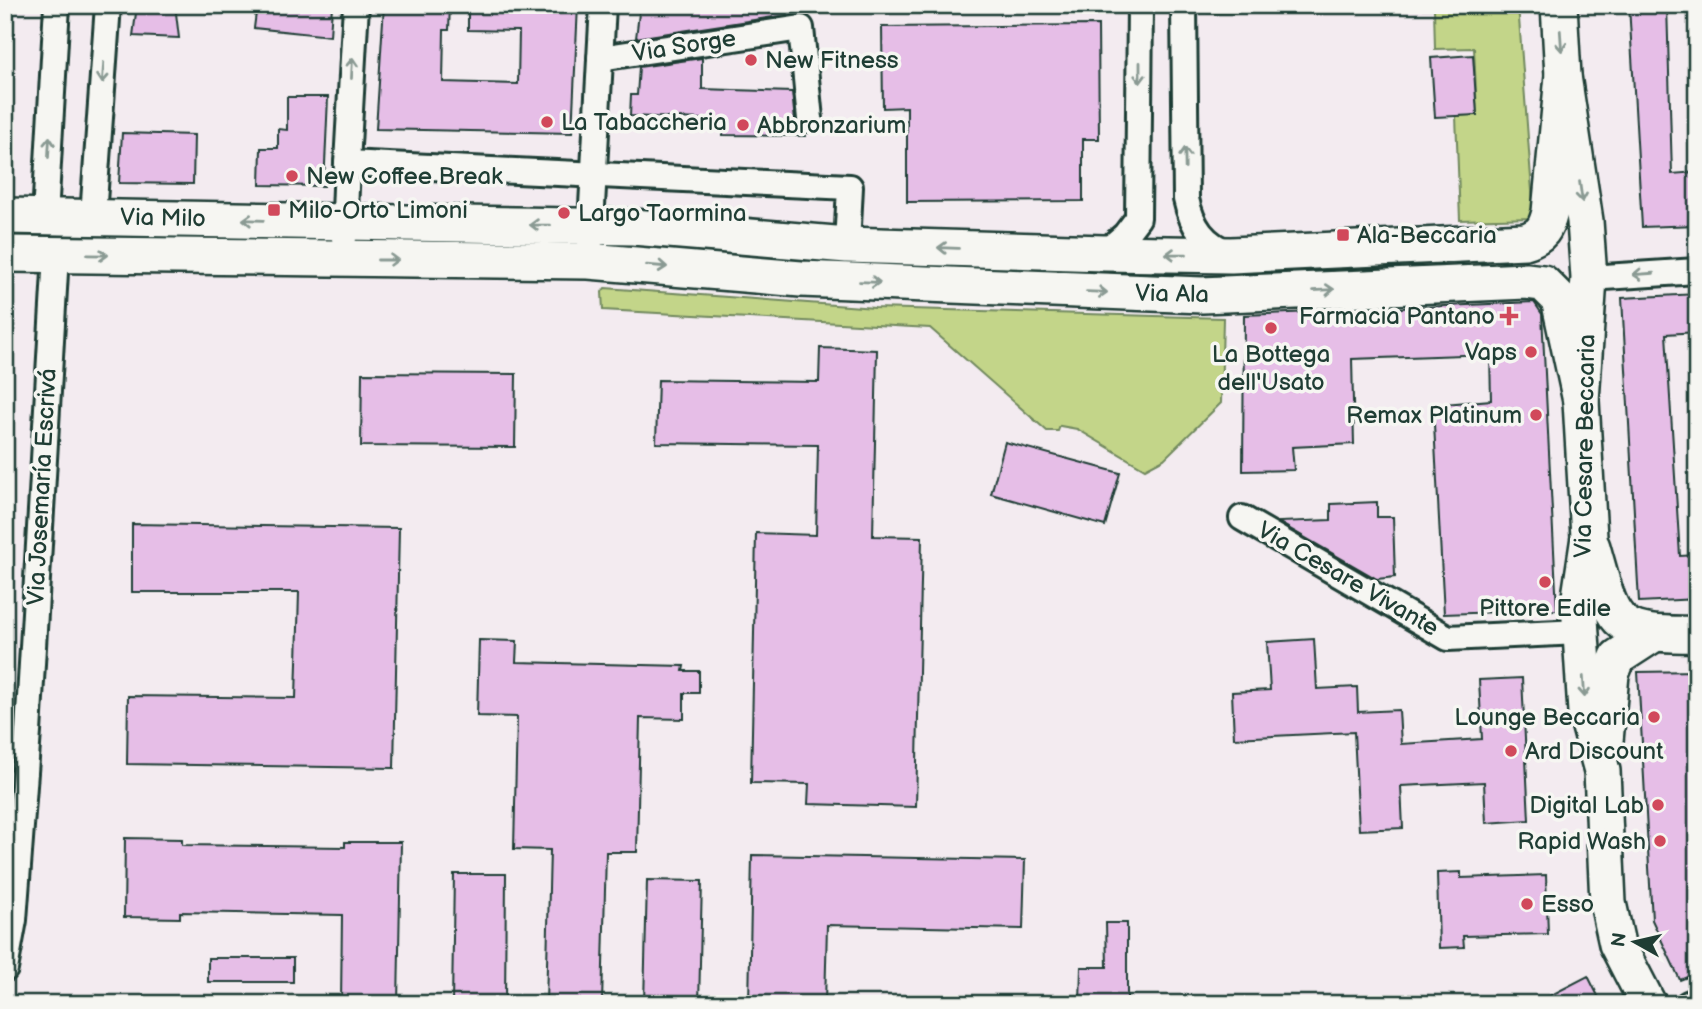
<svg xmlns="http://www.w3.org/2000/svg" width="1702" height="1009" viewBox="0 0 1702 1009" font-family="'Balsamiq Sans',sans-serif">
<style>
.green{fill:#c3d589;stroke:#71895e;stroke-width:2}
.building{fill:#e6bee7;stroke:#1f3d34;stroke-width:2}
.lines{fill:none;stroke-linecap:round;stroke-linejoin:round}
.street-casing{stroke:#1f3d34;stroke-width:30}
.secondary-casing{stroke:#1f3d34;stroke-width:40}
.street{stroke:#f6f6f2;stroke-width:24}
.secondary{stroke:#f6f6f2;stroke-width:35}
.oneway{stroke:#8a9a93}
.poi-dot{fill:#d1495b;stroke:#f6f6f2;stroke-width:2.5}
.labels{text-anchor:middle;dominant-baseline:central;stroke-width:7;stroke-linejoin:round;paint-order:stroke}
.street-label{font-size:24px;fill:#1f3d34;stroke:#f6f6f2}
.poi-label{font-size:24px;fill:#1f3d34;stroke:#f6f6f2;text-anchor:start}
</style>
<rect width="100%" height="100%" fill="#f3ebf0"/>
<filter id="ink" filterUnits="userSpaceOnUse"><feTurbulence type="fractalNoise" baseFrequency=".0143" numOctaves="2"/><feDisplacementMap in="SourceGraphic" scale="14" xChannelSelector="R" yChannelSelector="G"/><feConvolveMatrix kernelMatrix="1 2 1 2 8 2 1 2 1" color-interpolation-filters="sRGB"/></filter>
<g filter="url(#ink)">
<g class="green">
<path d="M 1208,5 L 1518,5 L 1534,218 L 1460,220 L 1456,116 L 1477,114 L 1474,48 L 1435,49 L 1434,8 L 1208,13 Z"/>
<path d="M 605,288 L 875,308 L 1223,318 L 1221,403 L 1164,459 L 1145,469 L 1077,429 L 1060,426 L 1058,431 L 1047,431 L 930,328 L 603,310 L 602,292 Z"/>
</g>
<g class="building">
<path d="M 137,5 L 175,5 L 179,38 L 133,36 Z"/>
<path d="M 257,5 L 332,5 L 330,36 L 254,28 Z"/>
<path d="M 384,5 L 450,5 L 449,30 L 444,30 L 443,82 L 518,84 L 519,31 L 468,30 L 468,10 L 534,10 L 534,5 L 578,5 L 572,133 L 376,129 Z"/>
<path d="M 640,5 L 807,5 L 808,15 L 799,13 L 636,38 Z"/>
<path d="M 1629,5 L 1667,5 L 1672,174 L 1697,172 L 1697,225 L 1642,227 Z"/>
<path d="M 1098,25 L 1099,139 L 1083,139 L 1083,201 L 907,202 L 907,107 L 883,108 L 882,27 Z"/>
<path d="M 1473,55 L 1477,115 L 1435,117 L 1431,58 Z"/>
<path d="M 702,58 L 702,89 L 792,92 L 795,121 L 805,136 L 723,135 L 723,120 L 630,116 L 631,95 L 637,95 L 639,67 Z"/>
<path d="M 287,97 L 328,97 L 324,186 L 260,185 L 261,148 L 278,148 L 278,129 L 287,130 Z"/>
<path d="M 122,133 L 194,135 L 193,184 L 119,183 Z"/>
<path d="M 1697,294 L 1697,332 L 1666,334 L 1680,556 L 1697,555 L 1697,599 L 1639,602 L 1622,298 Z"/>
<path d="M 1534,302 L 1542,314 L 1557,610 L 1444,614 L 1433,405 L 1491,400 L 1490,354 L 1352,359 L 1354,444 L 1292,447 L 1294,470 L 1243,471 L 1244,315 Z"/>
<path d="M 820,348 L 877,350 L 873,536 L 922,537 L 916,807 L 808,804 L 809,784 L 751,783 L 756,533 L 816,535 L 818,445 L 656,443 L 658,380 L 819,382 Z"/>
<path d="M 362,373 L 516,374 L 515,447 L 361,446 Z"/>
<path d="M 1005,442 L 1120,473 L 1105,526 L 991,494 Z"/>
<path d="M 1377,502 L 1377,517 L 1393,517 L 1395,577 L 1377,579 L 1278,522 L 1331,520 L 1331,504 Z"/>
<path d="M 132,524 L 399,528 L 394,768 L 127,764 L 128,696 L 296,698 L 299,592 L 132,592 Z"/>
<path d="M 1314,639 L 1317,689 L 1357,687 L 1358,712 L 1399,710 L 1401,744 L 1482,739 L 1479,680 L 1522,678 L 1529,820 L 1486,823 L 1484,782 L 1401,786 L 1403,828 L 1359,830 L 1354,732 L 1234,738 L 1232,692 L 1270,690 L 1267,642 Z"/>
<path d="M 479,640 L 517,641 L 516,662 L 684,666 L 683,671 L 699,671 L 699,693 L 684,693 L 684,719 L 640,718 L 637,852 L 606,852 L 602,1004 L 546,1004 L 550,850 L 514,849 L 517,717 L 477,716 Z"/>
<path d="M 1697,671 L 1697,973 L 1680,980 L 1652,920 L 1638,672 Z"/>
<path d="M 125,838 L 182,839 L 182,845 L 345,847 L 345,842 L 401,842 L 398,1004 L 341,1004 L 342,915 L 180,912 L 180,918 L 124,917 Z"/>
<path d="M 752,855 L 1025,860 L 1023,929 L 827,925 L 825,1004 L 749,1004 Z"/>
<path d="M 1461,872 L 1461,878 L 1546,875 L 1548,934 L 1463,936 L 1464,947 L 1439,948 L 1437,873 Z"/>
<path d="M 454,874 L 506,874 L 505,1004 L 452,1004 Z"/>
<path d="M 647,880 L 702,881 L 699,1004 L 644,1004 Z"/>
<path d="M 1106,923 L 1127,923 L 1127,1004 L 1080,1004 L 1081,967 L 1107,967 Z"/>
<rect x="208" y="958" width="85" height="24"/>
<path d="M 1588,976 L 1602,1004 L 1534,1004 Z"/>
</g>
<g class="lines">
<g class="street-casing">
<g id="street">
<path d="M 1184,5 L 1186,199 C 1192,227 1204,244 1231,254"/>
<path d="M 600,58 L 801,28 L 810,119"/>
<path d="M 347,163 L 356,5"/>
<path d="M 45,216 L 57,5"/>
<path d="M 93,216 L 108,5"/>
<path d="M 344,238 L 347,163 L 850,187 L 847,245"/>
<path d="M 590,242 L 603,5"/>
<path d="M 1104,253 L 1125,235 L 1138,218 L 1140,5"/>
<path d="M 1589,278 L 1697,271"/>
<path d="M 1242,518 L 1448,638 L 1580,632"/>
<path d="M 5,969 L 14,920 L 28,732 L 56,255"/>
<path d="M 1688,1004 L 1697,1000"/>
</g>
</g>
<g class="secondary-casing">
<g id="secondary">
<path d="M 1559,5 L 1563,76 L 1585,221 L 1589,278 L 1581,401 L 1589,537 L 1579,603 L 1586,712 L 1602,771 L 1608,903 L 1617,944 L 1648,1004"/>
<path d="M 5,216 L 633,227 L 847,245 L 1104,253 L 1231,255 L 1525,241 C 1542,236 1546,228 1550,212 L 1563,76"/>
<path d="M 5,254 L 589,261 L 801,279 L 1202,295 L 1526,281 L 1543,283 L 1559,299 L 1581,401"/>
<path d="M 1592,547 C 1614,624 1610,636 1697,634"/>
<path d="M 1605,741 L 1611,674 L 1618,657 L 1652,635"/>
</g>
</g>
<use href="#street" class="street"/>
<use href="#secondary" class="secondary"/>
</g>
<defs><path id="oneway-shaft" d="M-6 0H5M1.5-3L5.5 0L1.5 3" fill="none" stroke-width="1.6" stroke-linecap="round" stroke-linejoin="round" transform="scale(1.75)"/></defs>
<g class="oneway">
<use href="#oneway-shaft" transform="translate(1561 41) rotate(86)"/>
<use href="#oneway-shaft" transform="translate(352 68) rotate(-87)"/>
<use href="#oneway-shaft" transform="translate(103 73) rotate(94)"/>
<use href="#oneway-shaft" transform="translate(1140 73) rotate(90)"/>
<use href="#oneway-shaft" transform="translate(49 147) rotate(-87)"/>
<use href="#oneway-shaft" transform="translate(1185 158) rotate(-91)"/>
<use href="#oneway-shaft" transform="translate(1581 192) rotate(82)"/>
<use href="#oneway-shaft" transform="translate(253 220) rotate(-178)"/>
<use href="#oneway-shaft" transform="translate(540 225) rotate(-179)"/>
<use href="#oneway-shaft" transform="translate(948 248) rotate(-178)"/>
<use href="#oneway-shaft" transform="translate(1176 254) rotate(-179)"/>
<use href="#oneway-shaft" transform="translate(98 255) rotate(1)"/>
<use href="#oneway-shaft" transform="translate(388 260)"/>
<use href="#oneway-shaft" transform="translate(657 266) rotate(5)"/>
<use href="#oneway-shaft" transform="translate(1643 274) rotate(176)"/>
<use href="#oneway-shaft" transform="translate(870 282) rotate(2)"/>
<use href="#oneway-shaft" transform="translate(1324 290) rotate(-3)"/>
<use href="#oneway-shaft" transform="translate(1097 292) rotate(2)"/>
<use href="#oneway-shaft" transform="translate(1584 687) rotate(86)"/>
</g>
</g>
<g class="poi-dot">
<circle cx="751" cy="60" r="7"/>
<circle cx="547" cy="122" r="7"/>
<circle cx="743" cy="125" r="7"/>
<circle cx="292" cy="176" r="7"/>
<rect x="267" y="203" width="14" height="14" rx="3.5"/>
<circle cx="564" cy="213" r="7"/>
<rect x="1336" y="228" width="14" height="14" rx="3.5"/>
<path d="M1505.5 305.5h7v7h7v7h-7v7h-7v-7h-7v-7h7z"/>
<circle cx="1271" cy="328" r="7"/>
<circle cx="1531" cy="352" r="7"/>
<circle cx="1536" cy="415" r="7"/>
<circle cx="1545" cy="582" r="7"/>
<circle cx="1654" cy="717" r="7"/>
<circle cx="1511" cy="751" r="7"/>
<circle cx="1658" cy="805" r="7"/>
<circle cx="1660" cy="841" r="7"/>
<circle cx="1527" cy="904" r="7"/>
</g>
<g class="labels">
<g class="street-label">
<text transform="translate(684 46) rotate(-9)">Via Sorge</text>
<text transform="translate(163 218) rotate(1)">Via Milo</text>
<text transform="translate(1172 294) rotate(1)">Via Ala</text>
<text transform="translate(1585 446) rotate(-89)">Via Cesare Beccaria</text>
<text transform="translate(42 487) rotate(-87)">Via Josemaría Escrivá</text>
<text transform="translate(1348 579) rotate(30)">Via Cesare Vivante</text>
</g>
<g class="poi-label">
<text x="765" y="60">New Fitness</text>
<text x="561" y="122">La Tabaccheria</text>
<text x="757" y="125">Abbronzarium</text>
<text x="306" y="176">New Coffee Break</text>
<text x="288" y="210">Milo-Orto Limoni</text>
<text x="578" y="213">Largo Taormina</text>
<text x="1357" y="235">Ala-Beccaria</text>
<text x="1495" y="316" text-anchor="end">Farmacia Pantano</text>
<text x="1517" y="352" text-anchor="end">Vaps</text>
<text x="1271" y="354" text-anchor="middle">La Bottega<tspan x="1271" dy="28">dell'Usato</tspan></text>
<text x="1522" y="415" text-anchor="end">Remax Platinum</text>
<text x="1545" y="608" text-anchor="middle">Pittore Edile</text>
<text x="1640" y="717" text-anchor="end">Lounge Beccaria</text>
<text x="1525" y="751">Ard Discount</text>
<text x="1644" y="805" text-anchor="end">Digital Lab</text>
<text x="1646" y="841" text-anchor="end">Rapid Wash</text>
<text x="1541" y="904">Esso</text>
</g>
</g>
<rect width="1702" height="1009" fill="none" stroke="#f6f6f2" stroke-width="28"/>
<rect x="14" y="14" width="1674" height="981" fill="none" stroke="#1f3d34" stroke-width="2.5" filter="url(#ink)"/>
<g transform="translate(1635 942) rotate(278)" stroke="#f6f6f2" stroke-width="5" paint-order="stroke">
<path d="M0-5L12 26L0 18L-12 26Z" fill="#1f3d34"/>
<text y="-10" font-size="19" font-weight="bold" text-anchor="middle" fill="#1f3d34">N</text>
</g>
</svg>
